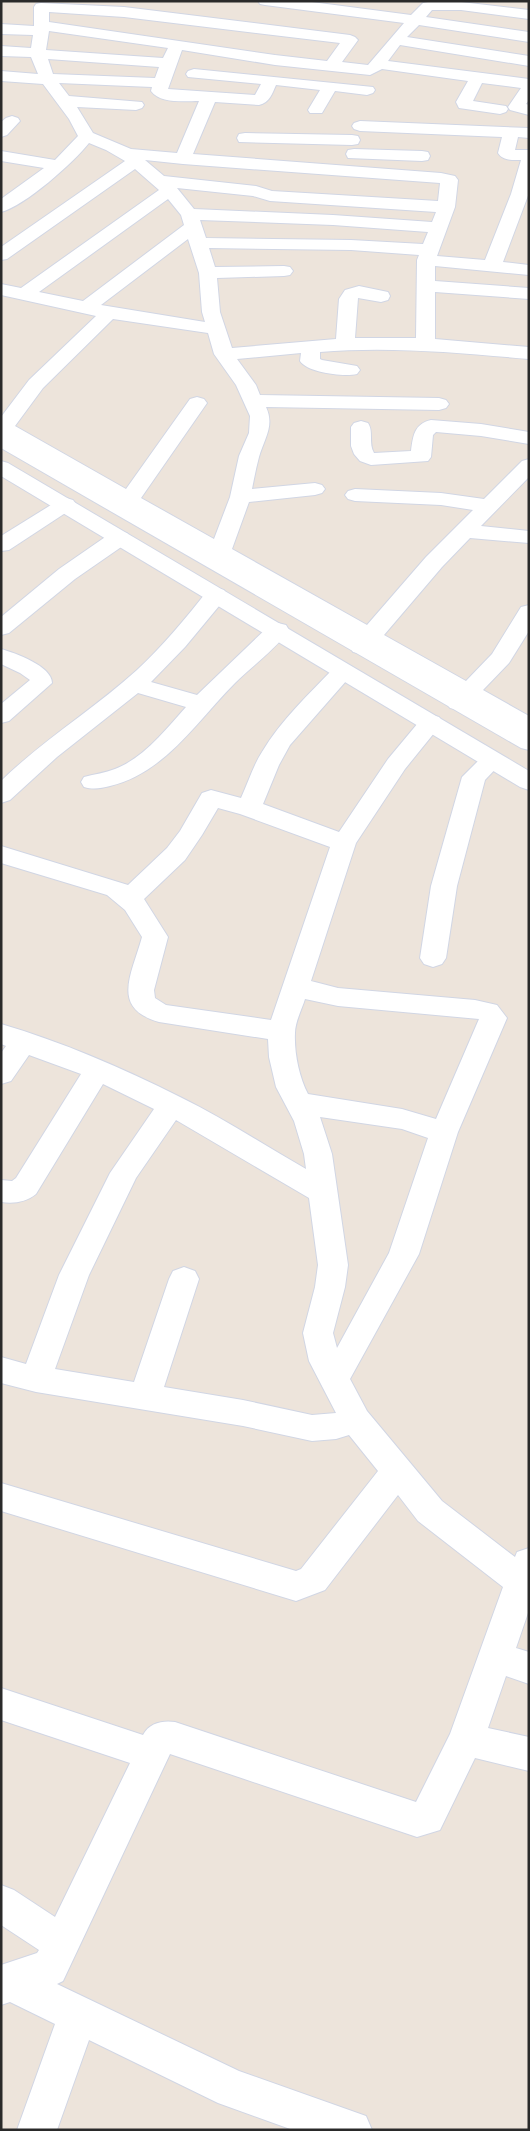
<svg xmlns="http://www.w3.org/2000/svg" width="530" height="2131" viewBox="0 0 530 2131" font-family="Montserrat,sans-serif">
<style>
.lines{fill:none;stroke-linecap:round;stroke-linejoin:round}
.minor-casing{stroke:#d1d6e4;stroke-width:2}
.secondary-casing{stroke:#d1d6e4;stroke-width:2}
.minor{fill:#fff;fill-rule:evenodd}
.secondary{fill:#fff;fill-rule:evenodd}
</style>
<rect width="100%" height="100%" fill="#ede4db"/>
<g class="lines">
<g class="minor-casing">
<g id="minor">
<path d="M 258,1 L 304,1 L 411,15 L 423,3 L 428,2 L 461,2 L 529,10 L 529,19 L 461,10 L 432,10 L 426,17 L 529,32 L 529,42 L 419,25 L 407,37 L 529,56 L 529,66 L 400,45 L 388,61 L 529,79 L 529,100 L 526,104 L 529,105 L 529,115 L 510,110 L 508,107 L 521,88 L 482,83 L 473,101 L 506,106 L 508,109 L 506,112 L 500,114 L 459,108 L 456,102 L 468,81 L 382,69 L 370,75 L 275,65 L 182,50 L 168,89 L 255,95 L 261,84 L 188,77 L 186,74 L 188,71 L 194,69 L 373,87 L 375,90 L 373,93 L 367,95 L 335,91 L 322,113 L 310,113 L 308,110 L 320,90 L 276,85 C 272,94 270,102 259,105 L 215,102 L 193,154 L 441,173 L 455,176 L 458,180 L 455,207 L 437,256 L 485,260 L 511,194 L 521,160 C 513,160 503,161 498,153 L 502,137 L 360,131 L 354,129 L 352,126 L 354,123 L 360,121 L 529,128 L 529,138 L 518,137 L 515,150 L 529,150 L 529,193 L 503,262 L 529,265 L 529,275 L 435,266 L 435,281 L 529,288 L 529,299 L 435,292 L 435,339 L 529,347 L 529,359 C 459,353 390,346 320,352 L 320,359 L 322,360 L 357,366 L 360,370 L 357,374 C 344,377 308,373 300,361 L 301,353 L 237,359 L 256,385 L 260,395 L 439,398 L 446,400 L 449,404 L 446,408 L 439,410 L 266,407 C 275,426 264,439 259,457 C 256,468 254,479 252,489 L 315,483 L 322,485 L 325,489 L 322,493 L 315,495 L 249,502 L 232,549 L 367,625 L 426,557 L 473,510 L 441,505 L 355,501 L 348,499 L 345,495 L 348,491 L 355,489 L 441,493 L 484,499 L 522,461 L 529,459 L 529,477 L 481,526 L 529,531 L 529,543 L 470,538 L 442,567 L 384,635 L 466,681 L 492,654 L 521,607 L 529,605 L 529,631 L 509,663 L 483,690 L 529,716 L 529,733 L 521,731 L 471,703 C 464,710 459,710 450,708 L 446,703 L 454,693 L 373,647 C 367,654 361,654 353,652 L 350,647 L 357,638 L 226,564 L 225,567 L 217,568 L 209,567 L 206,562 L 209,554 L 126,506 L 114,510 L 107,508 L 104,504 L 111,497 L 4,436 L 1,437 L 1,417 L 29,380 L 96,316 L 1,295 L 1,284 L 21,288 L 159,190 L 135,169 L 7,259 L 1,260 L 1,247 L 125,161 L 106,150 L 89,143 C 74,162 25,206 1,212 L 1,199 L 44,168 L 1,161 L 1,151 L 55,160 L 78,136 L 69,119 L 43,84 L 1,81 L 1,71 L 38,74 L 31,57 L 1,56 L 1,46 L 31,48 L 33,35 L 1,34 L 1,24 L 34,26 L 34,7 L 36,4 L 41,3 L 124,7 L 350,35 L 355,37 L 358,40 L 342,62 L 368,65 L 404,23 L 265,5 L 260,4 ZM 49,12 L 124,17 L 340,43 L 327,61 L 275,55 L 49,22 ZM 49,31 L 168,48 L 163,58 L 46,50 ZM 48,59 L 159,67 L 155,78 L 53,74 ZM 59,83 L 152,87 L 151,91 C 160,104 185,101 199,101 L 177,153 L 131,149 L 93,133 L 77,107 L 136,110 L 142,108 L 144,105 L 142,102 L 69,96 ZM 145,160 L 183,164 L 440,183 L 438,201 L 272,191 L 256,186 L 164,176 ZM 177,188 L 253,196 L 270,201 L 436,212 L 432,222 L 333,215 L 194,209 ZM 168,199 L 181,215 L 184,225 L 83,301 L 39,292 ZM 200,220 L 333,225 L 428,232 L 423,244 L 351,240 L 206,238 ZM 188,239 L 199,273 L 202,312 L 205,322 L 101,305 ZM 209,248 L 351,250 L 419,255 L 417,260 L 416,338 L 355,338 L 358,298 L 381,302 L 388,300 L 390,296 L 388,292 L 359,286 L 345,290 L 339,299 L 336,339 L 232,348 L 220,312 L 217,278 L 284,276 L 290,275 L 293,271 L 290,267 L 284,266 L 215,267 ZM 113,319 L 208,333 L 214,354 L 236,385 L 250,416 L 249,433 L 239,456 L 230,497 L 214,539 L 141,498 L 207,403 L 204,399 L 197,397 L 190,399 L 126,489 L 15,426 L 43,388 Z"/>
<path d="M 12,116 L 18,118 L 20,121 L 7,135 L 1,137 L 1,122 L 6,118 Z"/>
<path d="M 245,133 L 352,135 L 358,136 L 360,140 L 358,144 L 352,145 L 239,142 L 237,138 L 239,134 Z"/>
<path d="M 354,149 L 422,151 L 428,152 L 430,156 L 428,160 L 422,161 L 348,158 L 346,154 L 348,150 Z"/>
<path d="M 431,420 L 481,424 L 529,432 L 529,444 L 481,436 L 436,432 L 433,435 L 431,457 L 428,461 L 371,465 L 360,461 L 354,454 L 351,446 L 351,427 L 354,423 L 361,421 L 368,423 C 374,432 368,443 374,453 L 411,451 C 413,436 414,424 431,420 Z"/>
<path d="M 66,498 L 73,500 L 76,504 L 73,508 L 9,550 L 1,551 L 1,536 L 59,500 Z"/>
<path d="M 119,532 L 127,533 L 130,538 L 127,543 L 75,579 L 9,633 L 1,635 L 1,617 L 59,569 L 111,533 Z"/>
<path d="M 216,588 L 224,590 L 227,595 L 224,600 L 185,647 L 151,682 L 197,695 L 270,625 L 278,623 L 286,625 L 289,630 C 275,650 252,666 235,683 C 197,721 165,773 110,786 C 101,788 94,790 84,787 L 81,782 L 84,777 C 95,774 105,773 115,769 C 144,758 166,729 186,707 L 138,693 L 57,757 L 10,800 L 1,803 L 1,781 C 43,740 94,709 137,670 C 163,646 186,618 208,590 Z"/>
<path d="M 1,649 C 15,653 52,666 52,683 L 9,721 L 1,723 L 1,704 L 30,680 L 20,673 L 1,664 Z"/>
<path d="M 343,665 L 351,667 L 354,672 L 290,745 L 279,765 L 263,804 L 339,832 L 388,759 L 423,717 L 431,715 L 439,717 L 443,722 L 405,769 L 356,843 L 311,981 L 338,988 L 475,1000 L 497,1005 L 507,1018 L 458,1132 L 419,1254 L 350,1379 L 367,1411 L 442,1501 L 515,1557 L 517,1552 L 529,1548 L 529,1610 L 516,1648 L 529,1652 L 529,1684 L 506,1676 L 488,1728 L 529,1737 L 529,1771 L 475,1758 L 440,1830 L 417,1837 L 170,1754 L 63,1981 L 57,1984 L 239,2071 L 366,2116 L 372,2130 L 293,2130 L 218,2103 L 89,2040 L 57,2130 L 17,2130 L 55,2024 L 10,2002 L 1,2005 L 1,1965 L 37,1953 L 39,1950 L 1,1925 L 1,1885 L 14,1890 L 55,1917 L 130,1763 L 1,1720 L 1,1688 L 143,1735 C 149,1723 163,1720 175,1722 L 416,1802 L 450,1734 L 503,1587 L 418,1521 L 398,1495 L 325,1590 L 296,1601 L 1,1511 L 1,1483 L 296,1571 L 301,1569 L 378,1471 L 349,1435 L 336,1439 L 312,1441 L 243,1426 L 36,1392 L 1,1383 L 1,1357 L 26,1364 L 59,1275 L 110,1173 L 154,1109 L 103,1084 L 36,1194 C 26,1202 14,1204 1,1202 L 1,1180 L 12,1181 L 16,1178 L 81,1074 L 29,1055 L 11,1081 L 1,1084 L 1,1053 L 6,1046 L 1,1044 L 1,1024 C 62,1042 123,1068 180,1097 C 223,1118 264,1145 306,1169 L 304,1154 L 294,1121 L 276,1087 L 269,1057 L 268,1039 L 159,1022 C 110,1008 132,974 142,937 L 125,910 L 107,895 L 1,863 L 1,846 L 128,885 L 167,848 L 180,831 L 202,793 L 211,790 L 241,798 C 248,783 253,766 262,752 C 281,720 309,694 335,667 ZM 218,808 L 240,814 L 330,847 L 271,1020 L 166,1005 L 155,998 L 154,990 L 168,937 L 144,899 L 185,860 L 202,835 ZM 305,999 L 338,1006 L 479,1019 L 436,1119 L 402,1109 L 308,1094 C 299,1077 294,1052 295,1033 C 295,1022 302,1009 305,999 ZM 320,1117 L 402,1129 L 428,1138 L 389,1253 L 337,1348 L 333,1333 L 345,1287 L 348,1265 L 332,1154 ZM 176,1120 L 309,1198 L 318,1265 L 315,1287 L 303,1333 L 309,1361 L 336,1413 L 312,1415 L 243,1400 L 164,1387 L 199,1279 L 195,1271 L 184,1267 L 173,1271 L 169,1279 L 134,1382 L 55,1369 L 89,1275 L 136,1178 Z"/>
<path d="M 492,753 L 500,755 L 504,760 L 485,780 L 457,886 L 446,958 L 442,964 L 433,967 L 424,964 L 420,958 L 431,886 L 462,777 L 484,755 Z"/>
</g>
</g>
<g class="secondary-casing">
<g id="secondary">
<path d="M 1,433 L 8,435 L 529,733 L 529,750 L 521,748 L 1,448 Z"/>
<path d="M 1,461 L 8,463 L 529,771 L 529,790 L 520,787 L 1,476 Z"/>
</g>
</g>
<use href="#minor" class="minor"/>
<use href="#secondary" class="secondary"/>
</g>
<rect width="530" height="2131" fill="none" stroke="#2a2a2a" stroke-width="5"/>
</svg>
